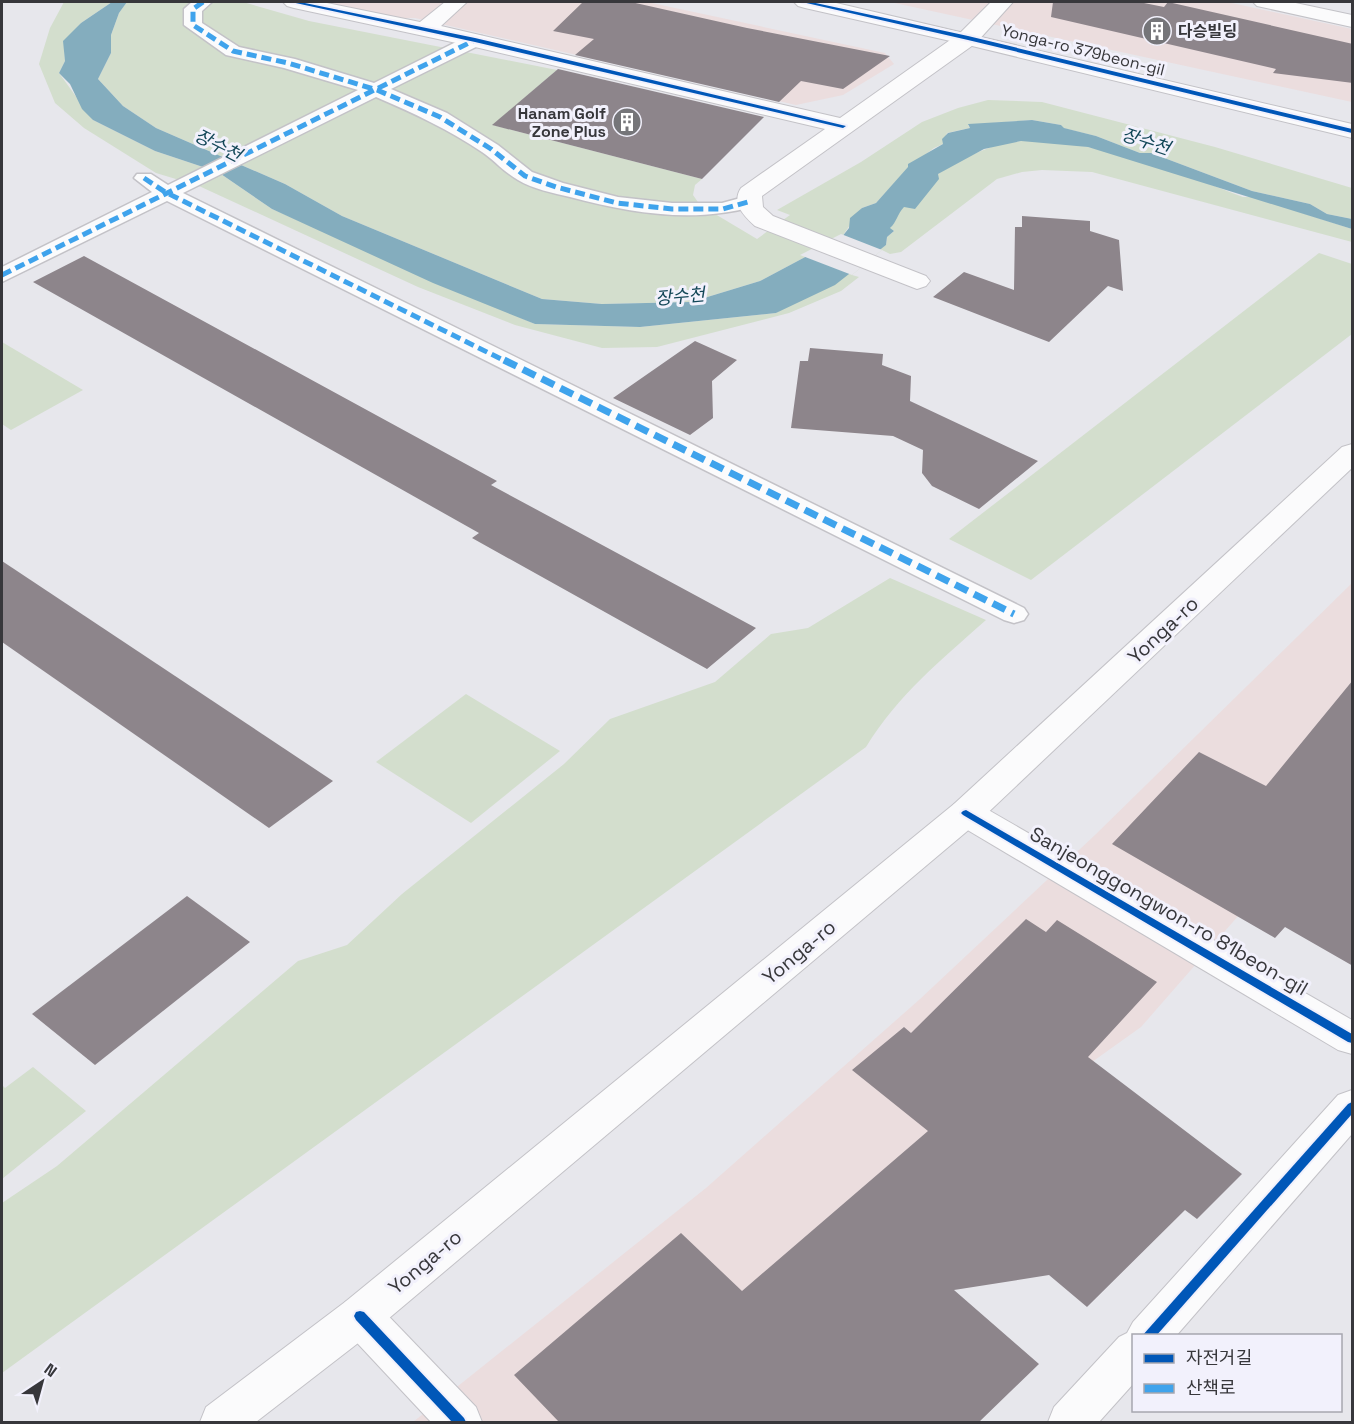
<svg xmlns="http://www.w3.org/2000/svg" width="1354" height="1424" viewBox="0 0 1354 1424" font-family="'Space Grotesk','Noto Sans KR',sans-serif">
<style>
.commercial{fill:#ebddde}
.green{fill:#d3decd}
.water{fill:#84adbe}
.pier{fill:#e7e7ec}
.building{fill:#8d858b}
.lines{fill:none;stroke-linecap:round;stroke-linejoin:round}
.pedestrian-casing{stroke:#c3c2c7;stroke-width:3}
.minor-casing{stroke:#c3c2c7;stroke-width:2}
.tertiary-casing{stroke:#c3c2c7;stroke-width:2}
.secondary-casing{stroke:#c3c2c7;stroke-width:2}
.pedestrian{fill:#fbfbfc;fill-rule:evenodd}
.minor{fill:#fbfbfc;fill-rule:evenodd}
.tertiary{fill:#fbfbfc;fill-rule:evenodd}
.secondary{fill:#fbfbfc;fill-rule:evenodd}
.quiet-far1{stroke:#3fa3ec;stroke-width:5;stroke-dasharray:10 5;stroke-linecap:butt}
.quiet{stroke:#3fa3ec;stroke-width:7;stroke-dasharray:14 7;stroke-linecap:butt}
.cycleway-casing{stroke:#f2f1fc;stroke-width:4}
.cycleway{fill:#0057b8;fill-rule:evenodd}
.labels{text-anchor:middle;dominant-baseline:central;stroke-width:6;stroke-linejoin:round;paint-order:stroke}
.far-poi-label{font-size:16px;font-weight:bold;fill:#37373b;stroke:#f2f1fc;text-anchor:start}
.far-street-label{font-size:16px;fill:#37373b;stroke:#f2f1fc}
.far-water-label{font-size:18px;font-style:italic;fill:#124657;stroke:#f2f1fc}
.street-label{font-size:20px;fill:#37373b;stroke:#f2f1fc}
</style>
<rect width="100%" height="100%" fill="#e7e7ec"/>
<g class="commercial">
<path d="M 311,2 L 647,2 L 885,53 L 894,64 L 843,95 L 796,105 L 415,18 L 389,18 Z"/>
<path d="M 890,2 L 1227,2 L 1352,29 L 1352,102 Z"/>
<path d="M 1352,583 L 1352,804 L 1281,867 L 1141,1027 L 1092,1062 L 739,1398 L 763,1422 L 413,1422 L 706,1188 L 920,999 L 1095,835 Z"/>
</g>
<g class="green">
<path d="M 64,2 L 112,2 L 81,23 L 64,42 L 65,61 L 59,73 L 93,120 L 155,151 L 218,172 L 272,209 L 535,324 L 640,327 L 776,313 L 886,245 L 887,237 L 894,231 L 889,228 C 896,223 895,219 898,213 C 905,203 928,181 938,174 C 960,159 994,142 1022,141 C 1088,137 1181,173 1243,197 L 1253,197 L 1352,229 L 1352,242 L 1092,172 L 1042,170 L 1022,172 L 997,179 L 901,252 L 890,254 L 882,250 L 852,275 L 859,277 L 841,291 L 789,313 L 657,347 L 602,348 L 515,325 L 418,287 L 199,186 L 156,173 L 84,128 L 55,103 L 39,64 L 50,28 Z"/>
<path d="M 127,2 L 243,2 L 309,21 L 557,70 L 493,125 L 702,179 L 695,185 L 693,195 L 700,205 L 757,239 L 790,215 L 777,210 L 861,162 L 922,122 L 958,108 L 988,100 L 1042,102 L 1215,147 L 1352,188 L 1352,219 L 1327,214 L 1310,204 L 1252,191 L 1151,153 L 1140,153 L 1096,136 L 1063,128 L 1061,125 L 1032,120 L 968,125 L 970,128 L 947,133 L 943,144 L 934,148 L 909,167 L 876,203 L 862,208 L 841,238 L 760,281 L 691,302 L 602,304 L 542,299 L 342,216 L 285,184 L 156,128 L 123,106 L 98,79 L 111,53 L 111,35 L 119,13 Z"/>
<path d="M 1319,253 L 1352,264 L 1352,334 L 1031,580 L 949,539 Z"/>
<path d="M 2,342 L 83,390 L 11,430 L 2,424 Z"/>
<path d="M 890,578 L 986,620 C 940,661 899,694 866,747 L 2,1373 L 2,1203 L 57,1166 L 298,961 L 347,945 L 402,894 L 564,764 L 610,719 L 715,682 L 771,634 L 808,628 Z"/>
<path d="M 466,694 L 560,751 L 471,823 L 376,762 Z"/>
<path d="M 33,1067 L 86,1111 L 2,1179 L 2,1085 L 5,1088 Z"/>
</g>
<path class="water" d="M 112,2 L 127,2 L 119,13 L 111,35 L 111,53 L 98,79 L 123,106 L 156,128 L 285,184 L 342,216 L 542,299 L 602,304 L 691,302 L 760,281 L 841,238 L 849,228 L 850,218 L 862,208 L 876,203 L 908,167 L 908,164 L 943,144 L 942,139 L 948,133 L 970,128 L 968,124 L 1032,120 L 1061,125 L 1064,128 L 1096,136 L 1140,153 L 1151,153 L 1252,191 L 1310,204 L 1327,214 L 1352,219 L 1352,229 L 1088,147 L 1021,141 L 984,149 L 938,174 L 939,179 L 915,209 L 904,207 C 897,214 897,222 890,228 L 894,231 L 887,237 L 886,245 L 835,285 L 776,313 L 640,327 L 535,324 L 433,283 L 272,209 L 218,172 L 155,151 L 93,120 L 82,109 L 70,84 L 59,73 L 65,61 L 63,41 L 81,23 Z"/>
<path class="pier" d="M 841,234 L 882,250 L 852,275 L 800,255 Z"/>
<g class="building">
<path d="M 583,2 L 631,2 L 747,28 L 890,56 L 843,89 L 801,81 L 779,102 L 575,55 L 594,39 L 553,31 Z"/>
<path d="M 1053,2 L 1139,2 L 1164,7 L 1168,2 L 1353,44 L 1353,83 L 1273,73 L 1276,69 L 1051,17 Z"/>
<path d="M 558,69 L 764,117 L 702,179 L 492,125 Z"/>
<path d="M 1022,216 L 1090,221 L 1090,231 L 1119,240 L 1123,291 L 1108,286 L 1049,342 L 933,297 L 964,272 L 1014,290 L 1015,227 L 1022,227 Z"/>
<path d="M 84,256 L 497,481 L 491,485 L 756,628 L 707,669 L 472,538 L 479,533 L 33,282 Z"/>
<path d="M 695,341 L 737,360 L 712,381 L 713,418 L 690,435 L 613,398 Z"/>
<path d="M 810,348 L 883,354 L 882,365 L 911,376 L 910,401 L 1038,461 L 979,509 L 932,486 L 922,473 L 923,450 L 893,436 L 791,428 L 800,361 L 808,361 Z"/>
<path d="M 2,561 L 333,781 L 269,828 L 2,642 Z"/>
<path d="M 1353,680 L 1353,966 L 1285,927 L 1275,938 L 1112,844 L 1199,752 L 1266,786 Z"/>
<path d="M 187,896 L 250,942 L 95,1065 L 32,1014 Z"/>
<path d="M 1026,919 L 1046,932 L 1057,920 L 1157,982 L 1088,1057 L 1242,1174 L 1197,1219 L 1185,1210 L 1087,1307 L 1049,1275 L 954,1290 L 1039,1364 L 979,1422 L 559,1422 L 514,1375 L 681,1233 L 742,1291 L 928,1131 L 852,1070 L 904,1027 L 911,1033 Z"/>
</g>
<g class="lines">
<g class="pedestrian-casing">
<path id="pedestrian" d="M 192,2 L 212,2 L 202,11 L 202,23 L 239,47 L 295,59 L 374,83 L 468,36 L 482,36 L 484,40 L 482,44 L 391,89 L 447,113 L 498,145 L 532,172 L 563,183 L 618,197 L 672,203 L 722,203 L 748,196 L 755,198 L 759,202 L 755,206 C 694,224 631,213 570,197 C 553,193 533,189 518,180 C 505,173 494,160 482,152 C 448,129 413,113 376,97 L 183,193 L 1024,608 L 1028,614 L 1024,620 L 1014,623 L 1004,620 L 167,201 L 2,282 L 2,267 L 152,192 L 134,178 L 137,174 L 151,174 L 168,185 L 358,90 L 284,68 L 226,55 L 184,25 L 184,9 Z"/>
</g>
<g class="minor-casing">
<g id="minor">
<path d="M 283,2 L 322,2 L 420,22 L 445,2 L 467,2 L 441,26 L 840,118 L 960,33 L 991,2 L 1013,2 L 976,43 L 762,196 L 763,207 L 773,216 L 926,276 L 930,281 L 926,286 L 917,289 L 755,226 C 744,216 731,203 741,188 L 825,129 L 475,47 L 294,8 L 287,6 Z"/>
<path d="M 1253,2 L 1291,2 L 1352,15 L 1352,27 L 1257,6 Z"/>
<path d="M 966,800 L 978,804 L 1352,1020 L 1352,1054 L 1338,1050 L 954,822 L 949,813 L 954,804 Z"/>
<path d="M 1352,1090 L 1352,1134 L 1176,1336 L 1134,1336 L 1134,1383 L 1099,1422 L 1048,1422 L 1054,1407 L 1119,1337 L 1127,1333 L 1133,1322 L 1338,1095 Z"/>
<path d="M 360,1296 L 375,1302 L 476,1407 L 482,1422 L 431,1422 L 345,1330 L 338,1316 L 345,1302 Z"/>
</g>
</g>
<g class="tertiary-casing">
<path id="tertiary" d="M 794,2 L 832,2 L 1352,124 L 1352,138 L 968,45 L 805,8 L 798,6 Z"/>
</g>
<g class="secondary-casing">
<path id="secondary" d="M 1352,444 L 1352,468 L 978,822 L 375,1330 L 256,1422 L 200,1422 L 206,1407 L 345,1302 L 954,804 L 1342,447 Z"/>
</g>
<use href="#pedestrian" class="pedestrian"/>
<use href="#minor" class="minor"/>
<use href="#tertiary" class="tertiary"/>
<use href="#secondary" class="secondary"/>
<g class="quiet-far1">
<path d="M 203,2 L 193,9 L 193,25 L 233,51 L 288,63 L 377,90 L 440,117 L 491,149 L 525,176 L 556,187 L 617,203 L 672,209 L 723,209 L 748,202"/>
<path d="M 144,178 L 165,192 L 507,362"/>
<path d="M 2,275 L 475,40"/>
</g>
<path class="quiet" d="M 504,360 L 1014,614"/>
<g class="cycleway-casing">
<g id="cycleway">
<path d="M 291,2 L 300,2 L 475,38 L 846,126 L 843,128 L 475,42 Z"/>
<path d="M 802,2 L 811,2 L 968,36 L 1352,129 L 1352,133 L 968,40 Z"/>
<path d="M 966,810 L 1352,1034 L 1352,1043 L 1348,1042 L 963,815 L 961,813 L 963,811 Z"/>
<path d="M 1352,1102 L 1352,1114 L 1156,1336 L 1142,1336 L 1348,1104 Z"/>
<path d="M 360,1311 L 364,1312 L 464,1418 L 466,1422 L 452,1422 L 356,1320 L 354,1316 L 356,1312 Z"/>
</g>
</g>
<use href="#cycleway" class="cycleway"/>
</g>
<defs>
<g id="building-disc" transform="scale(1.5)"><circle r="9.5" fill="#757579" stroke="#f2f1fc"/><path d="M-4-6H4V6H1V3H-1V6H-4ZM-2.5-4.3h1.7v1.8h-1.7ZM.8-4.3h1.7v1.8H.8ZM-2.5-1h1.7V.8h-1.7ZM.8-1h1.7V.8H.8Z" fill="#fff"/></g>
</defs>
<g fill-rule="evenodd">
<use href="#building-disc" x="1157" y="31"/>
<use href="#building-disc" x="627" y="122"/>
</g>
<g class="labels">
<g class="far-poi-label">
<text x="1178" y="31">다승빌딩</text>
<text x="606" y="113" text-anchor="end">Hanam Golf<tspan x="606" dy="18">Zone Plus</tspan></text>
</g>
<g class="far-street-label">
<text transform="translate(1083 50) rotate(14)">Yonga-ro 379beon-gil</text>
</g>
<g class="far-water-label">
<text transform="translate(1146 141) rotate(18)">장수천</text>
<text transform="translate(218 145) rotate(27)">장수천</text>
<text transform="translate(680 296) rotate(-5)">장수천</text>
</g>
<g class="street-label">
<text transform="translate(1163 630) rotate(-43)">Yonga-ro</text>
<text transform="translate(1169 911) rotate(30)">Sanjeonggongwon-ro 81beon-gil</text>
<text transform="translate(799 952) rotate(-40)">Yonga-ro</text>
<text transform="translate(425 1262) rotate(-40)">Yonga-ro</text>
</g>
</g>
<rect width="1354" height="1424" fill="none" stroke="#37373b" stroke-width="6"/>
<rect x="1132" y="1334" width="210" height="78" fill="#f2f1fc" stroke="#a7a7af" stroke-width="1.5"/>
<rect x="1144" y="1354" width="30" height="9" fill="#0057b8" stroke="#a7a7af" stroke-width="1.5"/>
<text x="1186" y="1364" font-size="18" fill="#37373b">자전거길</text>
<rect x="1144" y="1384" width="30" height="9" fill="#3fa3ec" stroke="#a7a7af" stroke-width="1.5"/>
<text x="1186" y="1394" font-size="18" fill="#37373b">산책로</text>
<g transform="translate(42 1382) rotate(36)" stroke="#f2f1fc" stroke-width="4.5" paint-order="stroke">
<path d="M0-4.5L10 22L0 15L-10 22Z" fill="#37373b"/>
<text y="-9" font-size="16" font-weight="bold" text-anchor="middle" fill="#37373b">N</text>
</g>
</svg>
